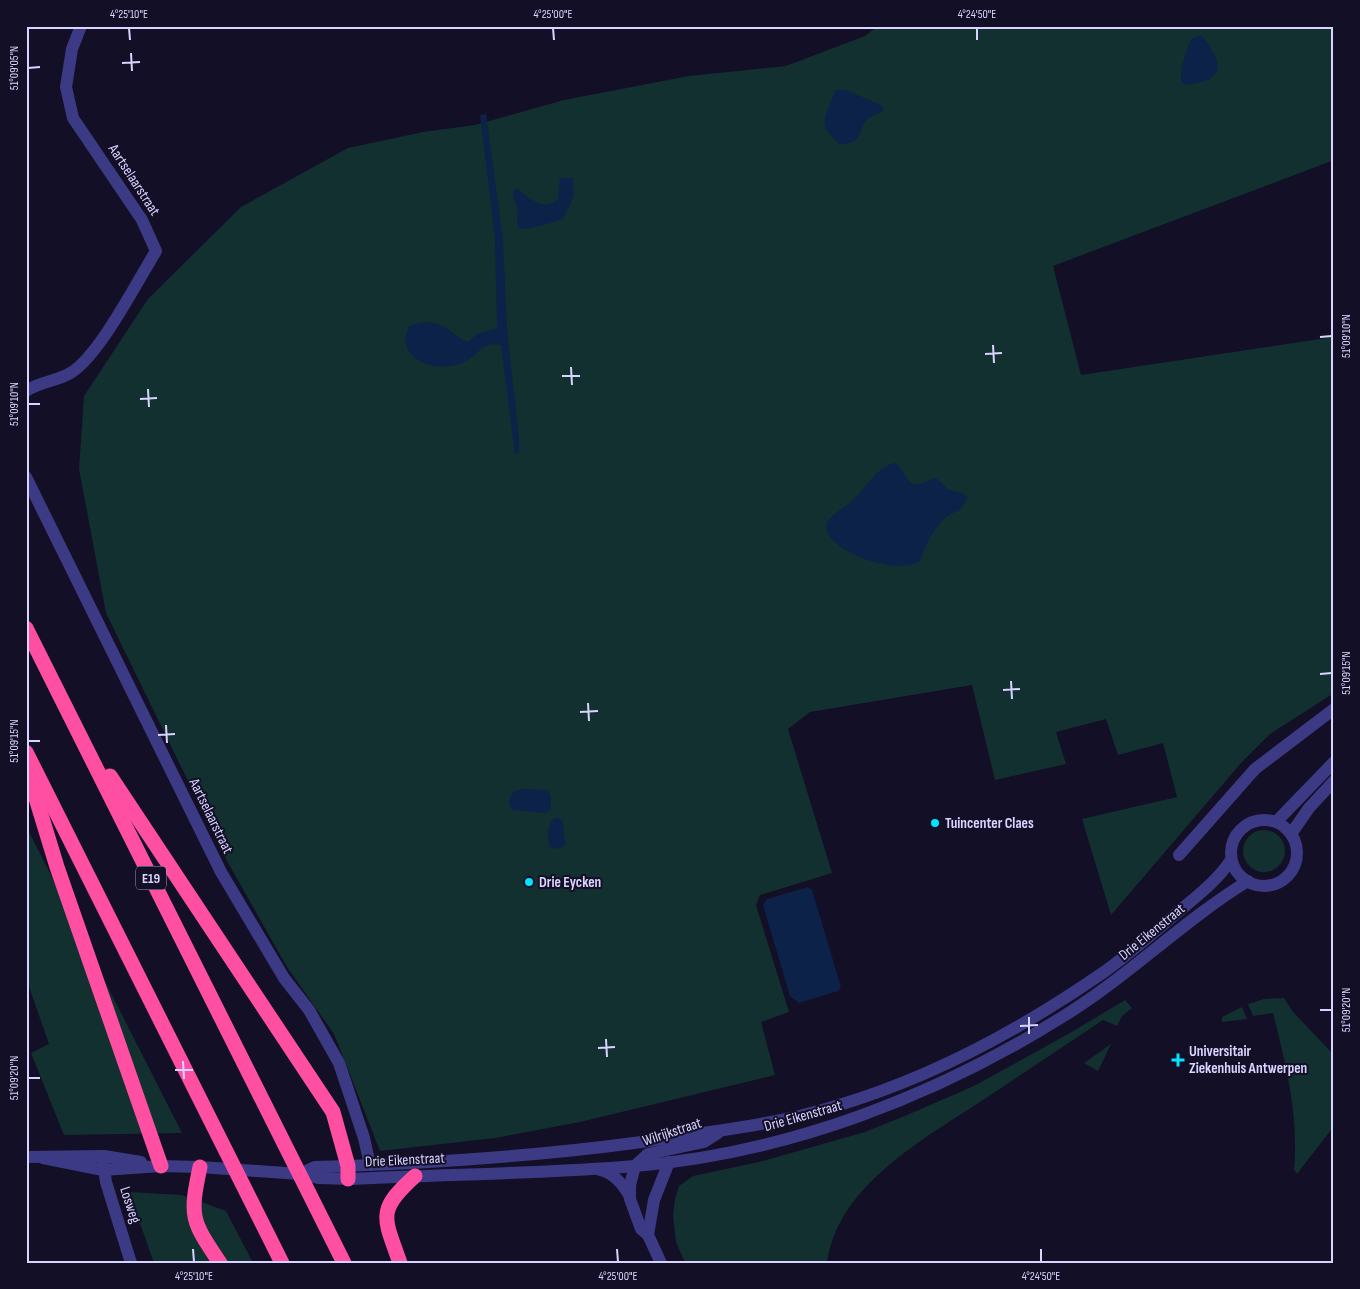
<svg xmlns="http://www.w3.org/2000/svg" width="1360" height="1289" viewBox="0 0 1360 1289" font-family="'Sofia Sans Condensed',sans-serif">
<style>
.green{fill:#12302f}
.water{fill:#0c2248}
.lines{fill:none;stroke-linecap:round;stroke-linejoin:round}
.minor{stroke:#3d3a85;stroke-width:12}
.highway{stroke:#ff4fa3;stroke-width:15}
.ticks{fill:none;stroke:#d9d4ff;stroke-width:2}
.poi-dot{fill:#00e5ff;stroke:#130f26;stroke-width:2}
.labels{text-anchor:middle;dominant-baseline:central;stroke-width:4;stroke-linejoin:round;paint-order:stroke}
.shield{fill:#130f26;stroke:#9e99be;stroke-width:1}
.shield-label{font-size:14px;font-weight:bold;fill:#d9d4ff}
.street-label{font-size:15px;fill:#d9d4ff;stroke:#130f26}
.poi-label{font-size:15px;font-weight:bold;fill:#d9d4ff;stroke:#130f26;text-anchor:start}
.neatline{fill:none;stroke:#d9d4ff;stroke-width:2}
.ticks-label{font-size:12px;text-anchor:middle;fill:#d9d4ff}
</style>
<rect width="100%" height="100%" fill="#130f26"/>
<g class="green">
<path d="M 878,26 L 1334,26 L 1334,160 L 1053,266 L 1081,375 L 1334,337 L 1334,693 L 1270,734 L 1241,763 L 1111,915 L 1082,819 L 1177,797 L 1163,743 L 1118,755 L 1106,719 L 1056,732 L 1066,764 L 995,780 L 972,685 L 810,712 L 788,729 L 832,873 L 760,895 L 756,905 L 789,1012 L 761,1022 L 775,1075 L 580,1122 L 495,1138 L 380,1151 L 334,1034 L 287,967 L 227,861 L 106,613 L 79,469 L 84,396 L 148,299 L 241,207 L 348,148 L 423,132 L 475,125 L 564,100 L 689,76 L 786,66 L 865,36 Z"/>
<path d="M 26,826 L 182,1133 L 64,1135 L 31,1053 L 49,1044 L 26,978 Z"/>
<circle cx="1264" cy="851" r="21"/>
<path d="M 1284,998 L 1293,1012 L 1334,1055 L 1334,1126 L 1297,1174 L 1294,1170 C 1299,1115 1286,1066 1273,1013 L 1253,1016 L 1248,1004 L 1264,999 Z"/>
<path d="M 1125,1000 L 1132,1008 L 1122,1016 L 1117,1026 L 1103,1020 C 1064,1046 1025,1072 986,1098 C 926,1138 838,1184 827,1263 L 685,1263 L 676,1242 L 673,1215 L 675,1199 L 679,1186 L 693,1176 L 759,1162 L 865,1132 L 907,1115 L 974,1086 L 1070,1033 Z"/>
<path d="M 1242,1007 L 1247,1019 L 1222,1022 L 1222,1017 Z"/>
<path d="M 1111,1044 L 1098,1071 L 1084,1063 Z"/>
<path d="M 129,1192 L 182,1195 L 226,1211 L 253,1263 L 154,1263 Z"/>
</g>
<g class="water">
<path d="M 1200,35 C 1206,39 1209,45 1212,51 C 1228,75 1208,82 1187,85 L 1181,82 C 1180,67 1186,52 1191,39 Z"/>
<path d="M 835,90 L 846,90 L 883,106 L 883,111 C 877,115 869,116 865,122 C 856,136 863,143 840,144 C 814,123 827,118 835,90 Z"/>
<path d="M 486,114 L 503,239 L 507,330 L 519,437 L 519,453 L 515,455 L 501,345 C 480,341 479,356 464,362 C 442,372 408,366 405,339 L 409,326 C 435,316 445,327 464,341 L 469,341 L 477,334 L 497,328 L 495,238 L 480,115 Z"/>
<path d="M 560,178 L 573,178 L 574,196 L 563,219 C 548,223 535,229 519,229 C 515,221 519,216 517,208 C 516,200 510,197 515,189 L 518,189 C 530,199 544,212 558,199 Z"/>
<path d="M 896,463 C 905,470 906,487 920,484 C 926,483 930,478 936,478 L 949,490 L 963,493 L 968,498 L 960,510 C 936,518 930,539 919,562 C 897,574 841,556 828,534 C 827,531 826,526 826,523 C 834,512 846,507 855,498 C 868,485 877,466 896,463 Z"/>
<path d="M 521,789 L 547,790 L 551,795 L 551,810 L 545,813 L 513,810 L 509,805 C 508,796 513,791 521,789 Z"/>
<path d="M 555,818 L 560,818 L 563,822 C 562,830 567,840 564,846 L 557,849 L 550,847 C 547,839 547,823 555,818 Z"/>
<path d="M 808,887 L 812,890 L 841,987 L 838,991 L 799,1003 L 790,996 L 763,905 L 767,899 Z"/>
</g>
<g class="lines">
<g class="minor">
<path d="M 26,391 C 41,381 59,381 72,372 C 100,354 137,282 156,251 L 142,220 L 73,118 L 66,87 L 72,49 L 81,26"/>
<path d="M 26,477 L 221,872 L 284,978 L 309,1010 L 339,1063 L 364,1138 L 370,1165"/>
<circle cx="1264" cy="853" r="33"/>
<path d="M 1276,822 L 1334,762"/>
<path d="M 1291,834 L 1309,808 L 1334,781"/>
<path d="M 1179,855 L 1255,769 L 1334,709"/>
<path d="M 26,1157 L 104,1156 L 141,1162"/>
<path d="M 43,1158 L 103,1170 L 161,1166 L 200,1167 L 300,1174 L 318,1178 L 352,1179 C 446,1174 541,1174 635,1166 C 789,1153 937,1096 1067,1014 C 1131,974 1184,920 1248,881"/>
<path d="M 103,1162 L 106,1182 L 131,1263"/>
<path d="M 600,1170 C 614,1173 623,1184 630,1197"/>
<path d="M 300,1174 L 315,1167 C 440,1163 565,1155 689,1135 C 739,1128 788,1121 836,1106 C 931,1078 1023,1028 1104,972 C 1130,953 1154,933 1178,912 C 1197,896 1217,881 1231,860"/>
<path d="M 648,1235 L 641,1229 L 630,1199 L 630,1185 L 635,1166 L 648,1154 L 704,1142 L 718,1133"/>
<path d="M 661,1263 L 648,1235 L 654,1200 L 669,1162"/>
</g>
<g class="highway">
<path d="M 26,628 L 344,1263"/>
<path d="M 26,752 L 282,1263"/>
<path d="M 28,772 L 57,867 L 161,1166"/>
<path d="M 110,776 L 333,1112 L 348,1166 L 348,1179"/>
<path d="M 200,1167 C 189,1218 192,1221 220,1263"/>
<path d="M 400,1263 C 384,1217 376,1211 415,1176"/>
</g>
</g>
<path class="ticks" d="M 129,28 L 130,40M 553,28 L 554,40M 977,28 L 977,40M 131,53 L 132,71M 122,63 L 140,62M 28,68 L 40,67M 1320,337 L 1332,336M 993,345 L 994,363M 985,354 L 1002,353M 571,367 L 572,385M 562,376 L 580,376M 148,389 L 149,407M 140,399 L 157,398M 28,404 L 40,404M 1320,674 L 1332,673M 1011,681 L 1012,699M 1003,690 L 1020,689M 588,703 L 589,721M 580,712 L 598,711M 166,725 L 167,743M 158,735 L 175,734M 28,741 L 40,741M 1320,1010 L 1332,1010M 1029,1017 L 1029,1034M 1020,1026 L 1038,1025M 606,1039 L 607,1057M 598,1048 L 615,1047M 183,1061 L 184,1079M 175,1070 L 193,1070M 28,1078 L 40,1078M 193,1249 L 194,1262M 617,1249 L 618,1262M 1041,1249 L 1041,1262"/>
<g class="poi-dot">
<circle cx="935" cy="823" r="5"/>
<circle cx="529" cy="882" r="5"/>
<path d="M1175.5 1052.5h5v5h5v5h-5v5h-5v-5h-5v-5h5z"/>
</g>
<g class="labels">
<rect class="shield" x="136" y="866.5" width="30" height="23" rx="4"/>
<g class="shield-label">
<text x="151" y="878">E19</text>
</g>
<g class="street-label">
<text transform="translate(134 180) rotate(57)">Aartselaarstraat</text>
<text transform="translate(211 816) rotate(64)">Aartselaarstraat</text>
<text transform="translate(1152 932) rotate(-39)">Drie Eikenstraat</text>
<text transform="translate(803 1116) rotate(-16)">Drie Eikenstraat</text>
<text transform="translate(672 1132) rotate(-18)">Wilrijkstraat</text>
<text transform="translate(405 1160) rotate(-3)">Drie Eikenstraat</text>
<text transform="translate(130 1205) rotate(72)">Losweg</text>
</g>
<g class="poi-label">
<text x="945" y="823">Tuincenter Claes</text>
<text x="539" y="882">Drie Eycken</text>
<text x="1189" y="1051">Universitair<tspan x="1189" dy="17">Ziekenhuis Antwerpen</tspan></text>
</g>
</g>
<rect width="1360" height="1289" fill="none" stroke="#130f26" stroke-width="55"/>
<rect x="28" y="28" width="1304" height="1234" class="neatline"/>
<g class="ticks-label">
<text x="129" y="18">4°25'10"E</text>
<text x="553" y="18">4°25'00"E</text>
<text x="977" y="18">4°24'50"E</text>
<text transform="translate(14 68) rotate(-90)" y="4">51°09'05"N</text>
<text transform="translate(1346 336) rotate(-90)" y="4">51°09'10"N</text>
<text transform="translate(14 404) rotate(-90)" y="4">51°09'10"N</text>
<text transform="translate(1346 673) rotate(-90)" y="4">51°09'15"N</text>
<text transform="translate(14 741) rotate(-90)" y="4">51°09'15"N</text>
<text transform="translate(1346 1010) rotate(-90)" y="4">51°09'20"N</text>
<text transform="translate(14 1078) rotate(-90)" y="4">51°09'20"N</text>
<text x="194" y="1280">4°25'10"E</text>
<text x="618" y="1280">4°25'00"E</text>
<text x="1041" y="1280">4°24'50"E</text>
</g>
</svg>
